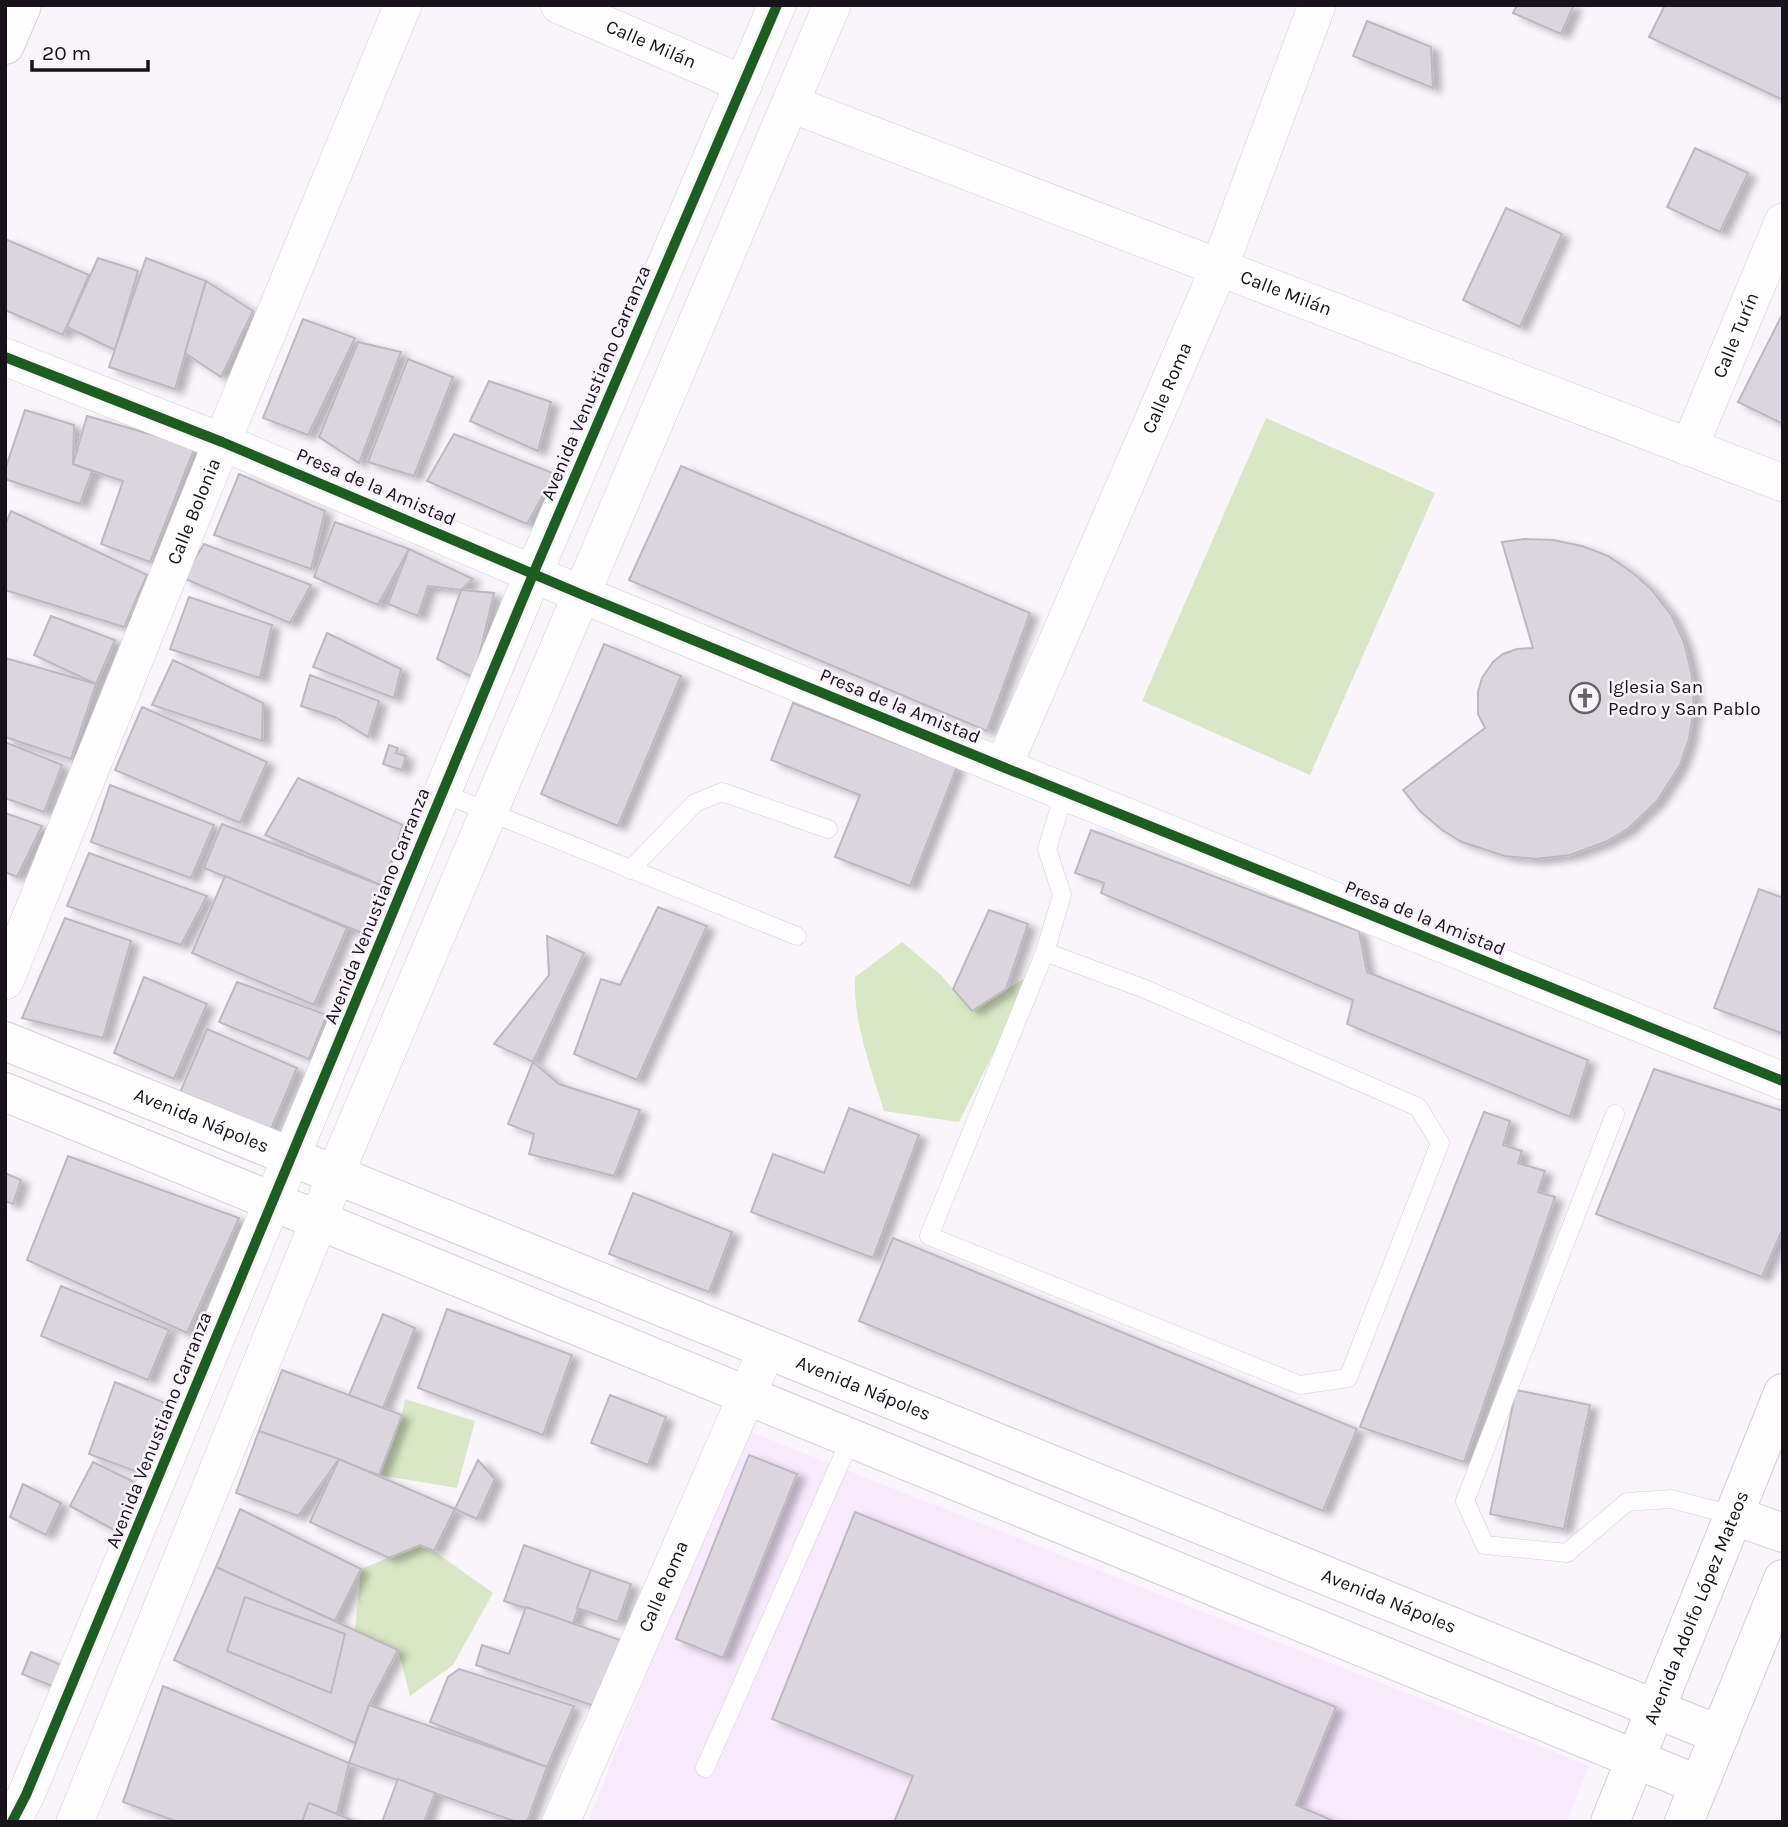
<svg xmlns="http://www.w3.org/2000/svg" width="1788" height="1827" viewBox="0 0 1788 1827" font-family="Karla,sans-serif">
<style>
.built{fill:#f7eafd}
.green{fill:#d9e7c6}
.building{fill:#dbd6de;stroke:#bdb8bf;stroke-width:2;filter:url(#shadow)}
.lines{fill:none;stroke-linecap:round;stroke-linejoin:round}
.lane-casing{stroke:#d2ced5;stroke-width:19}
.street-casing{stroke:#d2ced5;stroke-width:38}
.secondary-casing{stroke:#d2ced5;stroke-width:40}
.primary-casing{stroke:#d2ced5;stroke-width:40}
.lane{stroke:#fefefe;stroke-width:18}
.street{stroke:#fefefe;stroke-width:37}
.secondary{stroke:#fefefe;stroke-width:38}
.primary{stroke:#fefefe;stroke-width:38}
.cycleway-casing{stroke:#faf3fd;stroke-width:15}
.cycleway{stroke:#1b5e20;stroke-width:10}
.labels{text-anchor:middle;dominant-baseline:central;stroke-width:5;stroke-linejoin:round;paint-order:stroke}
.street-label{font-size:19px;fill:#18131b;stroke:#faf3fd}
.poi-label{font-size:19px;fill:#18131b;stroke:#faf3fd;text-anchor:start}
</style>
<defs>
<filter id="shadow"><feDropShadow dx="8" dy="4.5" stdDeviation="3.5" flood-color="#0004"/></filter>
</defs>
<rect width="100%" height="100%" fill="#f9f5fb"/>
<path class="built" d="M 744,1429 L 1589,1766 L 1567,1822 L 588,1822 Z"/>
<g class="green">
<path d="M 1266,418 L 1435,493 L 1310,775 L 1142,701 Z"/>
<path d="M 902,942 L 940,974 L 972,1011 L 1033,973 L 959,1122 L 884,1111 C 871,1068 853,1023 855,977 Z"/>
<path d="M 405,1399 L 475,1421 L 457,1488 L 379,1475 L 402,1415 Z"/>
<path d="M 420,1545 L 434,1551 L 493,1593 L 453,1665 L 410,1696 L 398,1650 L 355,1630 L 361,1569 Z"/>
</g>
<g class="building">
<path d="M 1517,5 L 1574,5 L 1561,34 L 1513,13 Z"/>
<path d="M 1665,5 L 1783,5 L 1783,100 L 1649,37 Z"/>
<path d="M 1367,21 L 1431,47 L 1433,88 L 1353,56 Z"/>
<path d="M 1695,148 L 1748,173 L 1720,232 L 1667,207 Z"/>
<path d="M 1506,208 L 1562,234 L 1520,327 L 1463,300 Z"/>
<path d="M 5,239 L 89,275 L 63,335 L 5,310 Z"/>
<path d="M 98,258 L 138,271 L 115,350 L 67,327 Z"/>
<path d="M 146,258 L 206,281 L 175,389 L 109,367 Z"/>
<path d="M 206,281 L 253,311 L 221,377 L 185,353 Z"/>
<path d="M 1783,313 L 1783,424 L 1738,402 Z"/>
<path d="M 303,319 L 355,338 L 308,435 L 263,418 Z"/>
<path d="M 358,342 L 401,352 L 359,463 L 319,437 Z"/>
<path d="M 408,359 L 453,377 L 414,476 L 368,462 Z"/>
<path d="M 489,381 L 551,402 L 538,451 L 470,421 Z"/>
<path d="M 25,410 L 74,425 L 73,464 L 92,471 L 80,504 L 5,479 L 5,470 Z"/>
<path d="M 87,416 L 195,447 L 150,562 L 101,544 L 123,481 L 73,464 Z"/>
<path d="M 454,434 L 555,474 L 527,524 L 427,481 Z"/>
<path d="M 681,466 L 1030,613 L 987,731 L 629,580 Z"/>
<path d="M 239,474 L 325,511 L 311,569 L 214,535 Z"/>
<path d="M 11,511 L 147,575 L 124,627 L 5,590 L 5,525 Z"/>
<path d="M 335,522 L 409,549 L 378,605 L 314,577 Z"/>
<path d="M 1524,539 L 1553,540 L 1582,546 L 1608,556 L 1633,573 L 1651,589 L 1672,616 L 1684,642 L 1692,675 L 1694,708 L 1689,739 L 1680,765 L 1657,801 L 1628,829 L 1605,842 L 1570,855 L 1536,859 L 1505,856 L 1462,842 L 1442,830 L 1420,811 L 1403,790 L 1485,728 L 1478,714 L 1478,692 L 1482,678 L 1493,662 L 1503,654 L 1517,649 L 1533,648 L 1502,542 Z"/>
<path d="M 204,544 L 311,585 L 290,623 L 183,578 Z"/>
<path d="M 409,549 L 473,579 L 461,590 L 428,586 L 418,616 L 388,604 Z"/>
<path d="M 461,590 L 494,593 L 474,678 L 437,659 Z"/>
<path d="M 189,597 L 272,625 L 260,678 L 170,649 Z"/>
<path d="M 51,616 L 115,640 L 96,684 L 34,655 Z"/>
<path d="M 327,633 L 401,669 L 394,698 L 313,667 Z"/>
<path d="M 604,644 L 681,676 L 618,826 L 541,794 Z"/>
<path d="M 5,658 L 96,684 L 71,759 L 5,737 Z"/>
<path d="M 173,660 L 263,703 L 262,741 L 152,705 Z"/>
<path d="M 310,675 L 379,701 L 368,737 L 335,717 L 301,706 Z"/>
<path d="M 793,703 L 957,767 L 910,886 L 835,857 L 860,795 L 771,760 Z"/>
<path d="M 142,707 L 267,762 L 240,823 L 115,770 Z"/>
<path d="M 5,742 L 62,765 L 44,812 L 5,798 Z"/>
<path d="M 389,745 L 398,748 L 396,753 L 406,756 L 402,770 L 383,764 Z"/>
<path d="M 298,778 L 403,825 L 383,886 L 265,835 Z"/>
<path d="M 110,785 L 214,825 L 191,878 L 91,842 Z"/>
<path d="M 5,813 L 42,826 L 17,877 L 5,872 Z"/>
<path d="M 222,824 L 383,886 L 362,933 L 204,868 Z"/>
<path d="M 1091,830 L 1359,931 L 1367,972 L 1588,1060 L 1570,1117 L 1347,1024 L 1353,1000 L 1101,893 L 1104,883 L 1075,873 Z"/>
<path d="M 89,853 L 207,896 L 181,945 L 67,906 Z"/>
<path d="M 225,876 L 347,928 L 314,1005 L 192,953 Z"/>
<path d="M 1759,889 L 1783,898 L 1783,1028 L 1781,1033 L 1714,1008 Z"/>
<path d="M 658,907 L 707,926 L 637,1080 L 574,1054 L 601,979 L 620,985 Z"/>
<path d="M 989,910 L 1028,924 L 1006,989 L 972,1011 L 953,989 Z"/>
<path d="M 65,918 L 131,941 L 103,1038 L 22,1018 Z"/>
<path d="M 547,936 L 584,953 L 533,1062 L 494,1044 L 549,975 Z"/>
<path d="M 144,977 L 207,1004 L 174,1079 L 114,1053 Z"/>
<path d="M 237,982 L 327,1015 L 309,1059 L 219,1022 Z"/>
<path d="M 207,1029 L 297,1068 L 269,1134 L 179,1095 Z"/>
<path d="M 533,1062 L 559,1084 L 640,1110 L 614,1176 L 529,1154 L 534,1134 L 508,1124 Z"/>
<path d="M 1654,1069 L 1783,1111 L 1783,1228 L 1762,1277 L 1596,1214 Z"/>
<path d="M 849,1108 L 919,1135 L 873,1258 L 751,1212 L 773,1154 L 824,1173 Z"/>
<path d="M 1484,1112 L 1510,1121 L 1503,1145 L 1522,1151 L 1518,1163 L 1545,1171 L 1538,1192 L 1555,1197 L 1464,1462 L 1360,1427 Z"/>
<path d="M 68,1156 L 239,1218 L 187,1333 L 27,1260 Z"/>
<path d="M 5,1173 L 21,1180 L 13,1204 L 5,1201 Z"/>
<path d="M 633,1193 L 732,1232 L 709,1292 L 609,1254 Z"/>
<path d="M 893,1238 L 1357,1429 L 1323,1511 L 859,1321 Z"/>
<path d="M 61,1286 L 169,1330 L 148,1380 L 41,1336 Z"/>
<path d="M 447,1309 L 572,1355 L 543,1435 L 418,1388 Z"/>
<path d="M 383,1314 L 415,1328 L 383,1408 L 349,1395 Z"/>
<path d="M 282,1370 L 402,1415 L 379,1475 L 259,1431 Z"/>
<path d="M 115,1382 L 167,1404 L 143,1474 L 89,1454 Z"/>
<path d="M 1516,1390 L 1590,1405 L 1564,1529 L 1490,1514 Z"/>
<path d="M 610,1395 L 666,1417 L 648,1465 L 591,1443 Z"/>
<path d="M 259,1431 L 339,1459 L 298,1516 L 236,1493 Z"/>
<path d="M 749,1455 L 797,1474 L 723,1658 L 676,1639 Z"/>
<path d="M 339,1459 L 455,1509 L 434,1551 L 420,1545 L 389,1558 L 310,1522 Z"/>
<path d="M 478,1460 L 495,1479 L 477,1519 L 455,1509 Z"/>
<path d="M 93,1462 L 138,1484 L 118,1532 L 70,1506 Z"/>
<path d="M 23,1484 L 61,1503 L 46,1535 L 10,1517 Z"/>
<path d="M 240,1509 L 361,1569 L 335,1621 L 216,1567 Z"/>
<path d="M 855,1512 L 1336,1707 L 1296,1805 L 1336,1822 L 894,1822 L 913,1776 L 772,1719 Z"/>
<path d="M 524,1545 L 591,1570 L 573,1624 L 504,1601 Z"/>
<path d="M 216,1567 L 398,1650 L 369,1705 L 355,1743 L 174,1660 Z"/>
<path d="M 591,1570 L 631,1584 L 618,1622 L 577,1608 Z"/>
<path d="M 245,1597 L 345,1634 L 331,1693 L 227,1651 Z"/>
<path d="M 526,1607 L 623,1641 L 600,1708 L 476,1665 L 482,1645 L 509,1654 Z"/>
<path d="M 31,1652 L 61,1665 L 52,1686 L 22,1674 Z"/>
<path d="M 459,1669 L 574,1706 L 547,1767 L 430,1722 L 448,1677 Z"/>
<path d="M 163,1686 L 349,1763 L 337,1814 L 309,1803 L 302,1822 L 178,1822 L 123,1802 Z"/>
<path d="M 369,1705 L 547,1767 L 527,1822 L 517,1822 L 349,1763 Z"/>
<path d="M 398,1779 L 435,1793 L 424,1822 L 382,1822 Z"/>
<path d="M 309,1803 L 337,1814 L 356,1822 L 302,1822 Z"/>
</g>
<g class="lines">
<g class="lane-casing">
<g id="lane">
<path d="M 442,793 L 797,936"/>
<path d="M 630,870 L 695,803 L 722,792 L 828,829"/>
<path d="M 1045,952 L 1145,989 L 1418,1107 L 1440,1143 L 1348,1378 L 1300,1385 L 929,1236 L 1045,952 L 1062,895 L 1047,849 L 1065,791"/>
<path d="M 1615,1114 L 1465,1501 L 1485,1545 L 1567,1553 L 1627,1502 L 1671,1499 L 1733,1515"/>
<path d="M 705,1768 L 851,1438"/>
</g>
</g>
<g class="street-casing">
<g id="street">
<path id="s1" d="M 559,5 L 744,84"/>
<path id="s2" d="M 791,104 L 1783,483"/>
<path d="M 5,357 L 222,442 L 583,595 L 1003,767 L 1783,1081"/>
<path id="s3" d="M 1689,448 L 1783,222"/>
<path id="s4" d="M 1003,767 L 1219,268 L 1317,5"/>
<path id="s5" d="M 5,981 L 222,442 L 403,5"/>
<path d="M 12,1822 L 26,1795 L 534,572 L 777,5"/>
<path d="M 75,1822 L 319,1221 L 335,1174 L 832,5"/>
<path id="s6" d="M 561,1822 L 767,1349"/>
</g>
</g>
<g class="secondary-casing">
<g id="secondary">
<path id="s7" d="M 5,1041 L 1720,1735"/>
<path d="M 5,1092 L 1699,1785"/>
<path d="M 1733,1515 L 1783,1533"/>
<path id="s8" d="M 1610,1822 L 1783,1393"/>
<path d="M 1684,1822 L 1783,1579"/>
</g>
</g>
<g class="primary-casing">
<path id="primary" d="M 5,45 L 22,5"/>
</g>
<use href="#lane" class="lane"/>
<use href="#street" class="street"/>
<use href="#secondary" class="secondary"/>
<use href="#primary" class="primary"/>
<g class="cycleway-casing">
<g id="cycleway">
<path d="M 5,357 L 222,442 L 583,595 L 1003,767 L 1783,1081"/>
<path d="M 12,1822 L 26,1795 L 534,572 L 777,5"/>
</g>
</g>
<use href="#cycleway" class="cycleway"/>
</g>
<defs>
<g id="church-ring" transform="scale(1.575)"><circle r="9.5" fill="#faf3fd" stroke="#676269" stroke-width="1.5"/><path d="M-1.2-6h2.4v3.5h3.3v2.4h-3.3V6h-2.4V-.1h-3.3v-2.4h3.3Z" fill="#676269"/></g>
</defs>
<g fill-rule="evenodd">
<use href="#church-ring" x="1585" y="698"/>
</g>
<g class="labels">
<g class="street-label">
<text stroke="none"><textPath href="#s1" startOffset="100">Calle Milán</textPath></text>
<text stroke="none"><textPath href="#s2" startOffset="530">Calle Milán</textPath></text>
<text stroke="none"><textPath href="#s3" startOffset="122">Calle Turín</textPath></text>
<text transform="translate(596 383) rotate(-67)">Avenida Venustiano Carranza</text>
<text stroke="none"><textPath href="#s4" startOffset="413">Calle Roma</textPath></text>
<text transform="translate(376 487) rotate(23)">Presa de la Amistad</text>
<text stroke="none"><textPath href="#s5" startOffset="506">Calle Bolonia</textPath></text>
<text transform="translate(900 706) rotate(22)">Presa de la Amistad</text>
<text transform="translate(377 906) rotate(-68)">Avenida Venustiano Carranza</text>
<text transform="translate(1425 918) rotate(22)">Presa de la Amistad</text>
<text stroke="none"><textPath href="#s7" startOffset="212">Avenida Nápoles</textPath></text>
<text stroke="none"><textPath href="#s7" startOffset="926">Avenida Nápoles</textPath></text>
<text transform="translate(159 1430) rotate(-68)">Avenida Venustiano Carranza</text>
<text stroke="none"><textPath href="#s6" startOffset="257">Calle Roma</textPath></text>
<text stroke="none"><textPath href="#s7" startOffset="1493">Avenida Nápoles</textPath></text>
<text stroke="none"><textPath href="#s8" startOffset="231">Avenida Adolfo López Mateos</textPath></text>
</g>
<g class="poi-label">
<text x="1608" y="687">Iglesia San<tspan x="1608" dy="22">Pedro y San Pablo</tspan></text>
</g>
</g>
<rect width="1788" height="1827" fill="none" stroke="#18131b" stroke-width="14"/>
<path d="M32 60v10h116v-10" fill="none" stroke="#18131b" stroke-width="3.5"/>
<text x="42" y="60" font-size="21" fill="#18131b" stroke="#faf3fd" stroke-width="5" paint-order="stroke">20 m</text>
</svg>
